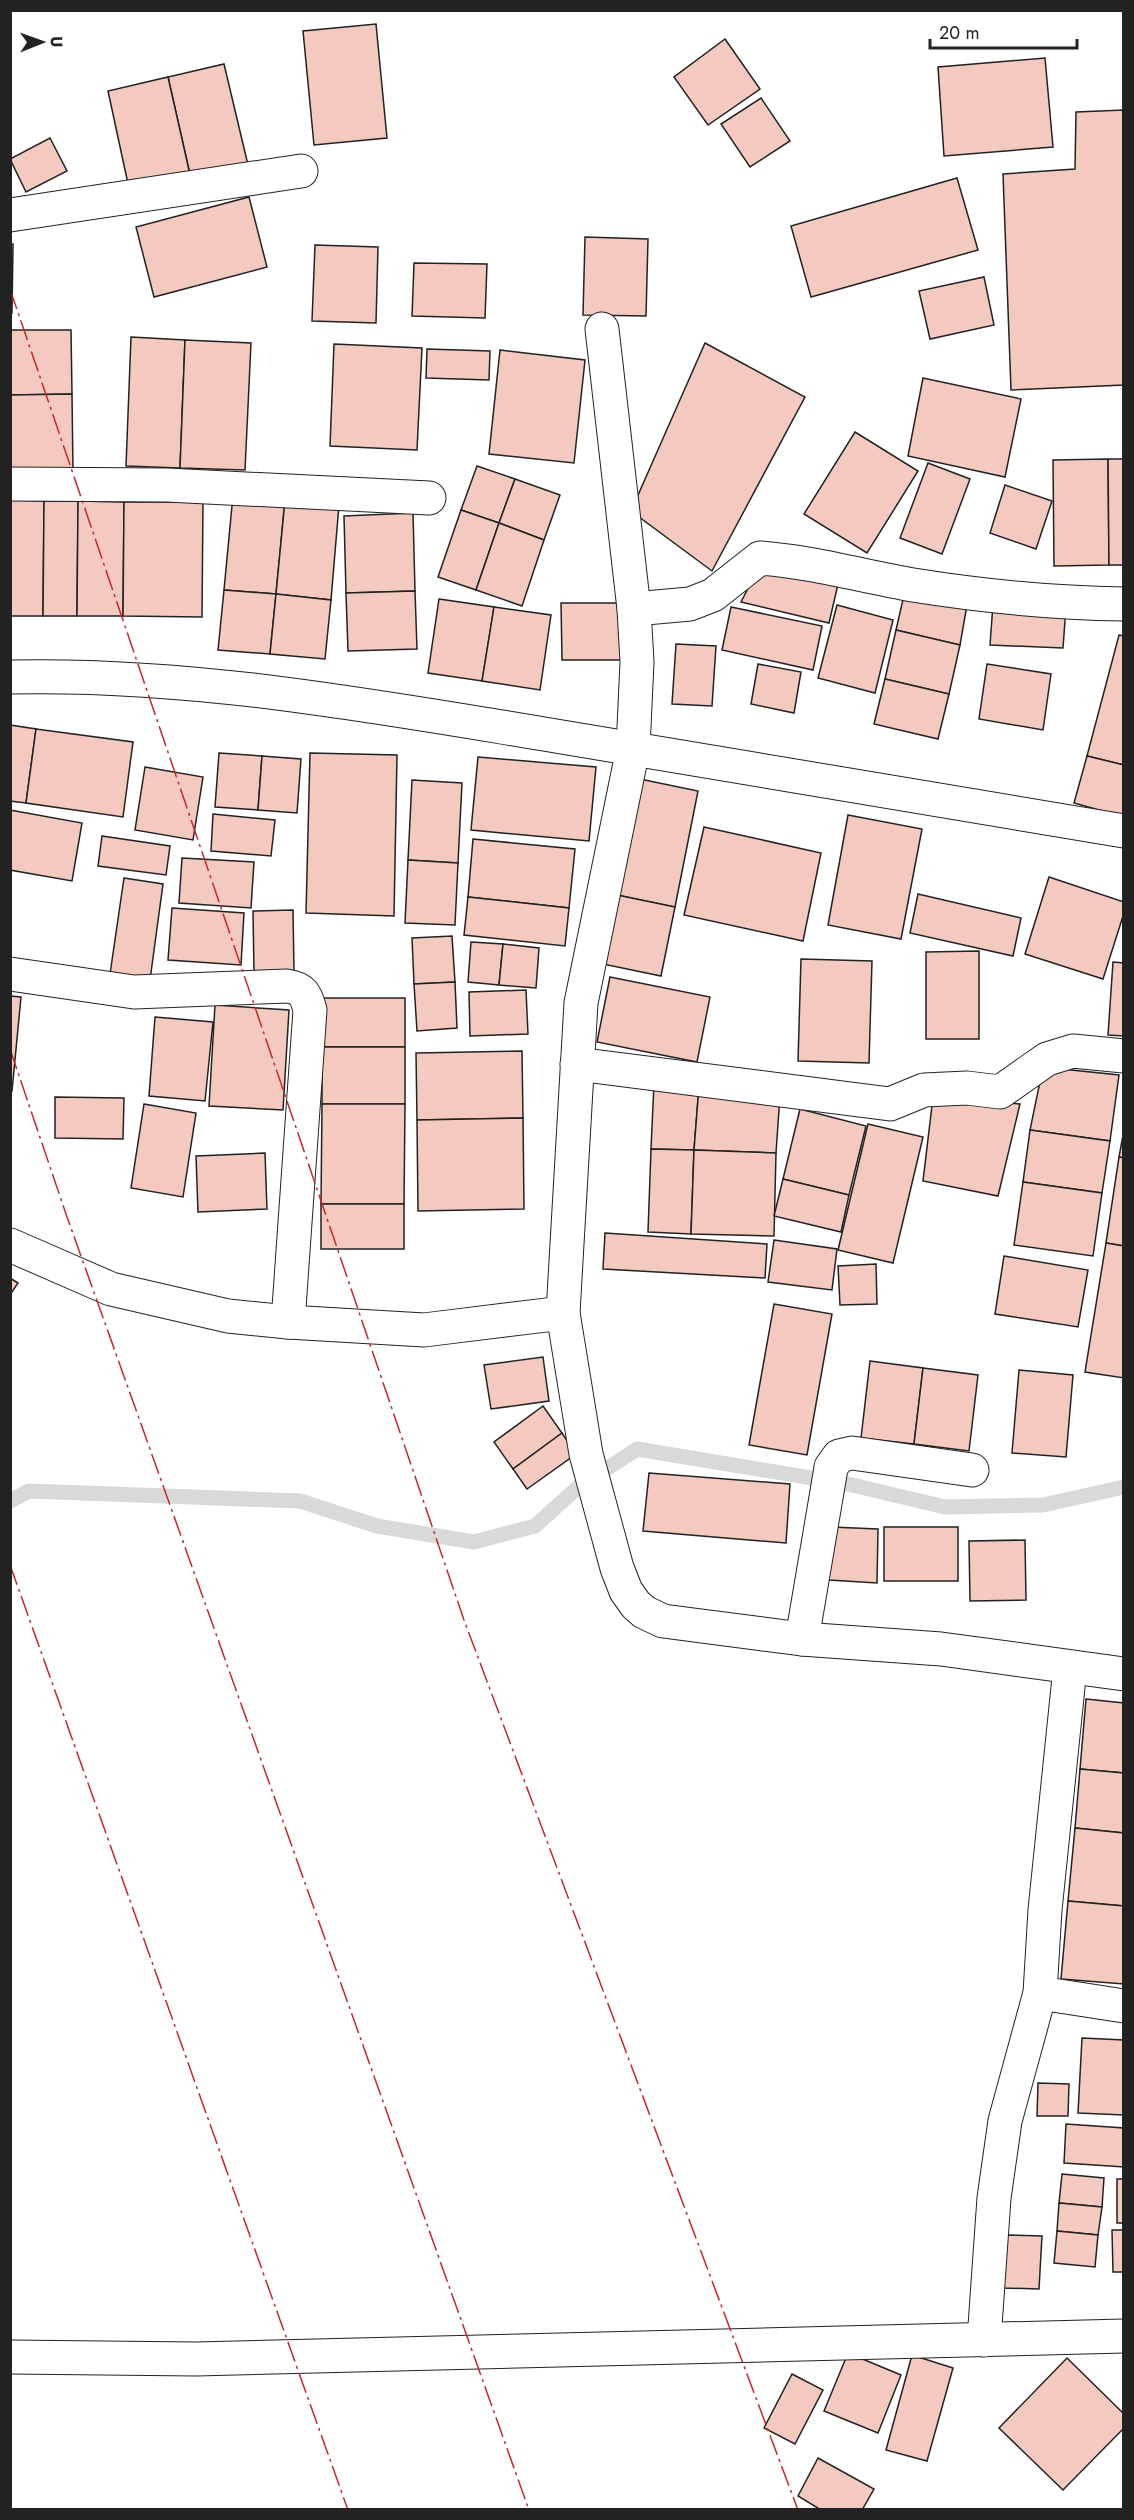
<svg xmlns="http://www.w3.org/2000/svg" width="1134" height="2520" viewBox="0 0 1134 2520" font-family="Jost,sans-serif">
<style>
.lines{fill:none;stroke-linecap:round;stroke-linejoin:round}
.stream{stroke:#d9d9d9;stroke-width:15}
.building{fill:#f3c9c0;stroke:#222;stroke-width:1.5}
.minor-casing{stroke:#222;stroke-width:35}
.tertiary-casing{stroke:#222;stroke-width:35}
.minor{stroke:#fff;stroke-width:33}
.tertiary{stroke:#fff;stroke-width:33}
.power{stroke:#c62828;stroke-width:1.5;stroke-dasharray:21 4.5 3 4.5;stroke-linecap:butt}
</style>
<rect width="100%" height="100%" fill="#fff"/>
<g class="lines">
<path class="stream" d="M 10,1501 L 29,1491 L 300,1501 L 377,1526 L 474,1542 L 535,1526 L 576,1489 L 637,1449 L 848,1484 L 945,1507 L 1043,1505 L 1124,1487"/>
</g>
<g class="building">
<path d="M 376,24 L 387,138 L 314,145 L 303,31 Z"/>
<path d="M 725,39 L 760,89 L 708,125 L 674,77 Z"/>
<path d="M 1045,58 L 1053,147 L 944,156 L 938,67 Z"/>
<path d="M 224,64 L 248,165 L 191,179 L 168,77 Z"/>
<path d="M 168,77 L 191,179 L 130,193 L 108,91 Z"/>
<path d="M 761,98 L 790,141 L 750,167 L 721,124 Z"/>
<path d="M 1124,110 L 1124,385 L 1011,390 L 1003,174 L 1075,169 L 1076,112 Z"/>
<path d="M 50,138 L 67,171 L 26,192 L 10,159 Z"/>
<path d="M 957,178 L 978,250 L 811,297 L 791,226 Z"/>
<path d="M 249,197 L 267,267 L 154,297 L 136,227 Z"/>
<path d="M 585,237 L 648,239 L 646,316 L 583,315 Z"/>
<path d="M 10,244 L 13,244 L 12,313 L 10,313 Z"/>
<path d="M 315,245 L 378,247 L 376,323 L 312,321 Z"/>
<path d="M 414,263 L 487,264 L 485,318 L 412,316 Z"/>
<path d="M 984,277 L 994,325 L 930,339 L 919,291 Z"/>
<path d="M 10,330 L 71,330 L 72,394 L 10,395 Z"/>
<path d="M 131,337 L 185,340 L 180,468 L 126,466 Z"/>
<path d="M 185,340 L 251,343 L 245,470 L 180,468 Z"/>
<path d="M 705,343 L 805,397 L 712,571 L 631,511 Z"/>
<path d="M 334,344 L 422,348 L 417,450 L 330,446 Z"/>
<path d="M 427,349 L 490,351 L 489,380 L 426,378 Z"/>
<path d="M 500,350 L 585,360 L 574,463 L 489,454 Z"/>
<path d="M 923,378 L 1021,399 L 1005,477 L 908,456 Z"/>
<path d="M 72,394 L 73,471 L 11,471 L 10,395 Z"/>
<path d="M 855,432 L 918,471 L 867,553 L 804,514 Z"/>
<path d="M 1108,459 L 1109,565 L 1054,566 L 1053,460 Z"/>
<path d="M 1108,459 L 1124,459 L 1124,565 L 1109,565 Z"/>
<path d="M 928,463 L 970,479 L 942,554 L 900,538 Z"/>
<path d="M 477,466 L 515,479 L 499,523 L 461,510 Z"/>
<path d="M 515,479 L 560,495 L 544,540 L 499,523 Z"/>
<path d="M 1005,485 L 1052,501 L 1036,549 L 990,533 Z"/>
<path d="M 233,495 L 285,500 L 276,594 L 224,590 Z"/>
<path d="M 10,500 L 44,501 L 43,616 L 10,616 Z"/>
<path d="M 285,500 L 339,505 L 331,600 L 276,594 Z"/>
<path d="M 44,501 L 78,501 L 77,616 L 43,616 Z"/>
<path d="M 78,501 L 124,502 L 123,616 L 77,616 Z"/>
<path d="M 124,502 L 203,502 L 202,617 L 123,616 Z"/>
<path d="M 461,510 L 499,523 L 476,590 L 438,577 Z"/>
<path d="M 413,513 L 415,591 L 346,593 L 344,516 Z"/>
<path d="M 499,523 L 544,540 L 522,606 L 476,590 Z"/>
<path d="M 759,567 L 839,580 L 829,623 L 741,602 Z"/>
<path d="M 224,590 L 276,594 L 270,654 L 218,650 Z"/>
<path d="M 415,591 L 417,649 L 348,651 L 346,593 Z"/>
<path d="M 276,594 L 331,600 L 325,659 L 270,654 Z"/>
<path d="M 904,595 L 967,605 L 960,645 L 896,630 Z"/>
<path d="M 439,599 L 494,607 L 482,681 L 428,673 Z"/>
<path d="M 561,603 L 624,603 L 624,660 L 562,660 Z"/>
<path d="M 993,604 L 1066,607 L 1063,648 L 990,645 Z"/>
<path d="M 837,605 L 893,620 L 875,693 L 818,678 Z"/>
<path d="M 494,607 L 551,615 L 540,690 L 482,681 Z"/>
<path d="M 731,607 L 822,626 L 813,670 L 722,650 Z"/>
<path d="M 896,630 L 960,645 L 949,694 L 885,679 Z"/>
<path d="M 1119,635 L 1124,636 L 1124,765 L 1087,756 Z"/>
<path d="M 676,644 L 716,646 L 712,706 L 672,704 Z"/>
<path d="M 758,664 L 801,672 L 794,713 L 751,704 Z"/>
<path d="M 987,664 L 1051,674 L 1043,730 L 979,719 Z"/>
<path d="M 885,679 L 949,694 L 938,739 L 874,724 Z"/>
<path d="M 10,725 L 36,729 L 26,803 L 10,801 Z"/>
<path d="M 36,729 L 133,742 L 123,817 L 26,803 Z"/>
<path d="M 219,753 L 262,756 L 258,810 L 215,807 Z"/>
<path d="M 310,753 L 397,755 L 394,916 L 306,913 Z"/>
<path d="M 262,756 L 301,759 L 297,813 L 258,810 Z"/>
<path d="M 1087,756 L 1124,765 L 1124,817 L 1074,803 Z"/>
<path d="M 478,757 L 596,767 L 589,841 L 471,830 Z"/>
<path d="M 145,767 L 203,777 L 193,840 L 135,830 Z"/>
<path d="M 640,779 L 698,791 L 675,907 L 617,895 Z"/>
<path d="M 412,780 L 462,783 L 458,863 L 408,860 Z"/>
<path d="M 10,810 L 82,823 L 72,881 L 10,870 Z"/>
<path d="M 213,814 L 275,820 L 271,856 L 211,851 Z"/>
<path d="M 848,815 L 922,829 L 901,939 L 828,925 Z"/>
<path d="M 704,827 L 821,853 L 803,941 L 684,915 Z"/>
<path d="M 102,836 L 170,846 L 166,875 L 98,866 Z"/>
<path d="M 473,839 L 575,849 L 569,908 L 468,897 Z"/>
<path d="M 182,858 L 254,862 L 251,908 L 179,903 Z"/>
<path d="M 408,860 L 458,863 L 455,925 L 405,923 Z"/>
<path d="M 1049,877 L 1124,902 L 1124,913 L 1103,979 L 1025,954 Z"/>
<path d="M 124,878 L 163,884 L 150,980 L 110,974 Z"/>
<path d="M 918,894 L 1021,918 L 1013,956 L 910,933 Z"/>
<path d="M 617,895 L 675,907 L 661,976 L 603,964 Z"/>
<path d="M 468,897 L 569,908 L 565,946 L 464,935 Z"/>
<path d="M 172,908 L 244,913 L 241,965 L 168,960 Z"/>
<path d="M 293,910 L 294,972 L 254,973 L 253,911 Z"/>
<path d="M 452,936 L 455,982 L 414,984 L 412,938 Z"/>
<path d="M 471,942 L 503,944 L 499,985 L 468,982 Z"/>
<path d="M 503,944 L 539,948 L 536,988 L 499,985 Z"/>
<path d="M 979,951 L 979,1039 L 926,1039 L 926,952 Z"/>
<path d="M 801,959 L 872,961 L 869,1063 L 798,1061 Z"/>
<path d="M 1113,962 L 1124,963 L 1124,1036 L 1108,1035 Z"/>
<path d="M 610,977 L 710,997 L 697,1062 L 597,1042 Z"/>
<path d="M 455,982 L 457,1028 L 417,1031 L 414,984 Z"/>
<path d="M 526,990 L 528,1034 L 470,1036 L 469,992 Z"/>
<path d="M 10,996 L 21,997 L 12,1091 L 10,1091 Z"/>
<rect x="322" y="998" width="83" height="49"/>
<path d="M 215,1005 L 289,1010 L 283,1110 L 209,1106 Z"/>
<path d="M 155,1017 L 213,1022 L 205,1101 L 149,1096 Z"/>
<rect x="322" y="1047" width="83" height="57"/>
<path d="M 522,1051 L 523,1118 L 417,1120 L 416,1053 Z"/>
<path d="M 1043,1067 L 1119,1075 L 1110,1141 L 1030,1130 Z"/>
<path d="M 654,1083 L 699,1086 L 694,1150 L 651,1149 Z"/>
<path d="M 699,1086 L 780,1096 L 776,1153 L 694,1150 Z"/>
<path d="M 55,1097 L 124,1098 L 123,1139 L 55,1138 Z"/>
<path d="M 933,1097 L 1020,1104 L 998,1196 L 923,1181 Z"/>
<path d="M 144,1104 L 196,1113 L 183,1197 L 131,1188 Z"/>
<path d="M 322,1104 L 405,1104 L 404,1204 L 321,1204 Z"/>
<path d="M 800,1109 L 866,1126 L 849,1195 L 783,1179 Z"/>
<path d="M 523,1118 L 524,1209 L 418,1211 L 417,1120 Z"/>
<path d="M 868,1124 L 923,1137 L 893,1263 L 838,1250 Z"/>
<path d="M 1030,1130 L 1110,1141 L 1102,1193 L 1023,1182 Z"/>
<path d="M 1124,1130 L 1124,1158 L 1119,1157 Z"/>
<path d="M 651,1149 L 694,1150 L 691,1234 L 648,1232 Z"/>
<path d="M 694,1150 L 776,1153 L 774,1236 L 691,1234 Z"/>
<path d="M 265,1153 L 267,1209 L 198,1212 L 196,1156 Z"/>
<path d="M 1119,1157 L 1124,1158 L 1124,1246 L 1106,1243 Z"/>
<path d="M 783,1179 L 849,1195 L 841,1232 L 774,1216 Z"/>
<path d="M 1023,1182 L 1102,1193 L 1093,1256 L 1014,1245 Z"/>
<rect x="321" y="1204" width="83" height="45"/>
<path d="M 605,1233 L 767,1244 L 765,1278 L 603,1269 Z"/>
<path d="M 774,1240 L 837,1249 L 832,1290 L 768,1282 Z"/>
<path d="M 1106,1243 L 1124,1246 L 1124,1378 L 1085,1372 Z"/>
<path d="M 1004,1256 L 1088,1270 L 1078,1327 L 995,1314 Z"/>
<path d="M 876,1264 L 877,1304 L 840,1305 L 838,1266 Z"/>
<path d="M 10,1278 L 18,1283 L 10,1295 Z"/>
<path d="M 774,1304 L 832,1314 L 807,1455 L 749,1445 Z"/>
<path d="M 543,1357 L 549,1401 L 491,1409 L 484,1365 Z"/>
<path d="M 870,1361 L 923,1368 L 914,1444 L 861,1438 Z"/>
<path d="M 923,1368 L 978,1375 L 969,1451 L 914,1444 Z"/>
<path d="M 1019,1370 L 1073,1375 L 1066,1457 L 1012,1453 Z"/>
<path d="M 543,1406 L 562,1433 L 513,1469 L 494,1442 Z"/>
<path d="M 562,1433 L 576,1454 L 527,1489 L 513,1469 Z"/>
<path d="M 649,1473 L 790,1484 L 786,1543 L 643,1531 Z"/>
<path d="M 831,1527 L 878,1529 L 877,1583 L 829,1580 Z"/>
<rect x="884" y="1527" width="74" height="54"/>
<path d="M 1025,1540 L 1026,1600 L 970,1601 L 969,1541 Z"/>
<path d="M 1086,1699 L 1124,1703 L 1124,1773 L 1080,1769 Z"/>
<path d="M 1080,1769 L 1124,1773 L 1124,1833 L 1075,1828 Z"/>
<path d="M 1075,1828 L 1124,1833 L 1124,1906 L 1068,1901 Z"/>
<path d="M 1068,1901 L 1124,1906 L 1124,1984 L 1061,1979 Z"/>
<path d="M 1082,2038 L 1124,2040 L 1124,2115 L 1078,2113 Z"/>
<path d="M 1038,2083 L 1069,2084 L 1068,2116 L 1037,2116 Z"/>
<path d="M 1066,2124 L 1124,2128 L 1124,2167 L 1064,2163 Z"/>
<path d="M 1062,2174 L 1104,2178 L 1102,2207 L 1059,2203 Z"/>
<rect x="1117" y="2179" width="7" height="44"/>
<path d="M 1059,2203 L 1102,2207 L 1098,2235 L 1057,2231 Z"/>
<path d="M 1112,2230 L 1124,2230 L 1124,2272 L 1113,2272 Z"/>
<path d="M 1057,2231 L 1098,2235 L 1095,2267 L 1054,2263 Z"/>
<path d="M 1006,2235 L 1042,2236 L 1039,2289 L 1003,2288 Z"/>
<path d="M 848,2353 L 901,2375 L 878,2433 L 824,2411 Z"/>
<path d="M 912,2355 L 953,2368 L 927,2461 L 886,2450 Z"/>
<path d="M 1067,2358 L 1124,2414 L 1124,2428 L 1063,2490 L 999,2428 Z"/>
<path d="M 792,2374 L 823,2390 L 795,2444 L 764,2428 Z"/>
<path d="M 818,2458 L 874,2489 L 862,2510 L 821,2510 L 798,2496 Z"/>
</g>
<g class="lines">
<g class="minor-casing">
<g id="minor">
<path d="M 10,215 L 301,171"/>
<path d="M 10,484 L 167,485 L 429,498"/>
<path d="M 634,609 L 690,604 L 713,595 L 760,558 C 812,562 862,576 913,585 C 982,596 1054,603 1124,604"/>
<path d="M 10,974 L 134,992 L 287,986 C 303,988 306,995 310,1010 L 288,1322"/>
<path d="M 577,1064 L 890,1104 L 924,1090 L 967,1088 L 1000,1092 L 1047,1059 L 1073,1051 L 1124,1056"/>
<path d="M 10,1245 L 111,1289 L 228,1316 L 288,1322 L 424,1330 L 563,1313 L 581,1003 L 633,749 L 637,662 L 634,609 L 602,329"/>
<path d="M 563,1313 L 586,1454 L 617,1568 L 626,1591 L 636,1605 L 644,1612 L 663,1621 L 802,1639 L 941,1649 L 1124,1674"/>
<path d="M 802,1639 L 830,1474 L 831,1467 L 839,1456 L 852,1453 L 972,1470"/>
<path d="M 1040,1993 L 1124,2006"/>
<path d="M 984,2340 L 994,2198 L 1005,2121 L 1040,1993 L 1045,1910 L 1070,1668"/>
<path d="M 10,2357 L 196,2359 L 1124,2336"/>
</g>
</g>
<g class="tertiary-casing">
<path id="tertiary" d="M 10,677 C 190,673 367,705 544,734 C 737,766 930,798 1124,831"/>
</g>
<use href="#minor" class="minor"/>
<use href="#tertiary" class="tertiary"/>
<g class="power">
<path d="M 10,289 L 464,1620 L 798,2510"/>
<path d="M 10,1049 L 66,1214 L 529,2510"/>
<path d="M 10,1565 L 348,2510"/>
</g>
</g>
<rect width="1134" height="2520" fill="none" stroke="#222222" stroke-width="24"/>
<g transform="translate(42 42) rotate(89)" stroke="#ffffff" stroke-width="4.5" paint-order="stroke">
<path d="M0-4.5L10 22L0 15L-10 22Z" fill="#222222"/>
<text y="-9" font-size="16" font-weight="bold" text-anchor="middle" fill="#222222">U</text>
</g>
<path d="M930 39v9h147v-9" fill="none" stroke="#222222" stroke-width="3"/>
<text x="939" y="39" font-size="18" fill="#222222" stroke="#ffffff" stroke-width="4.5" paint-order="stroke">20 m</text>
</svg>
